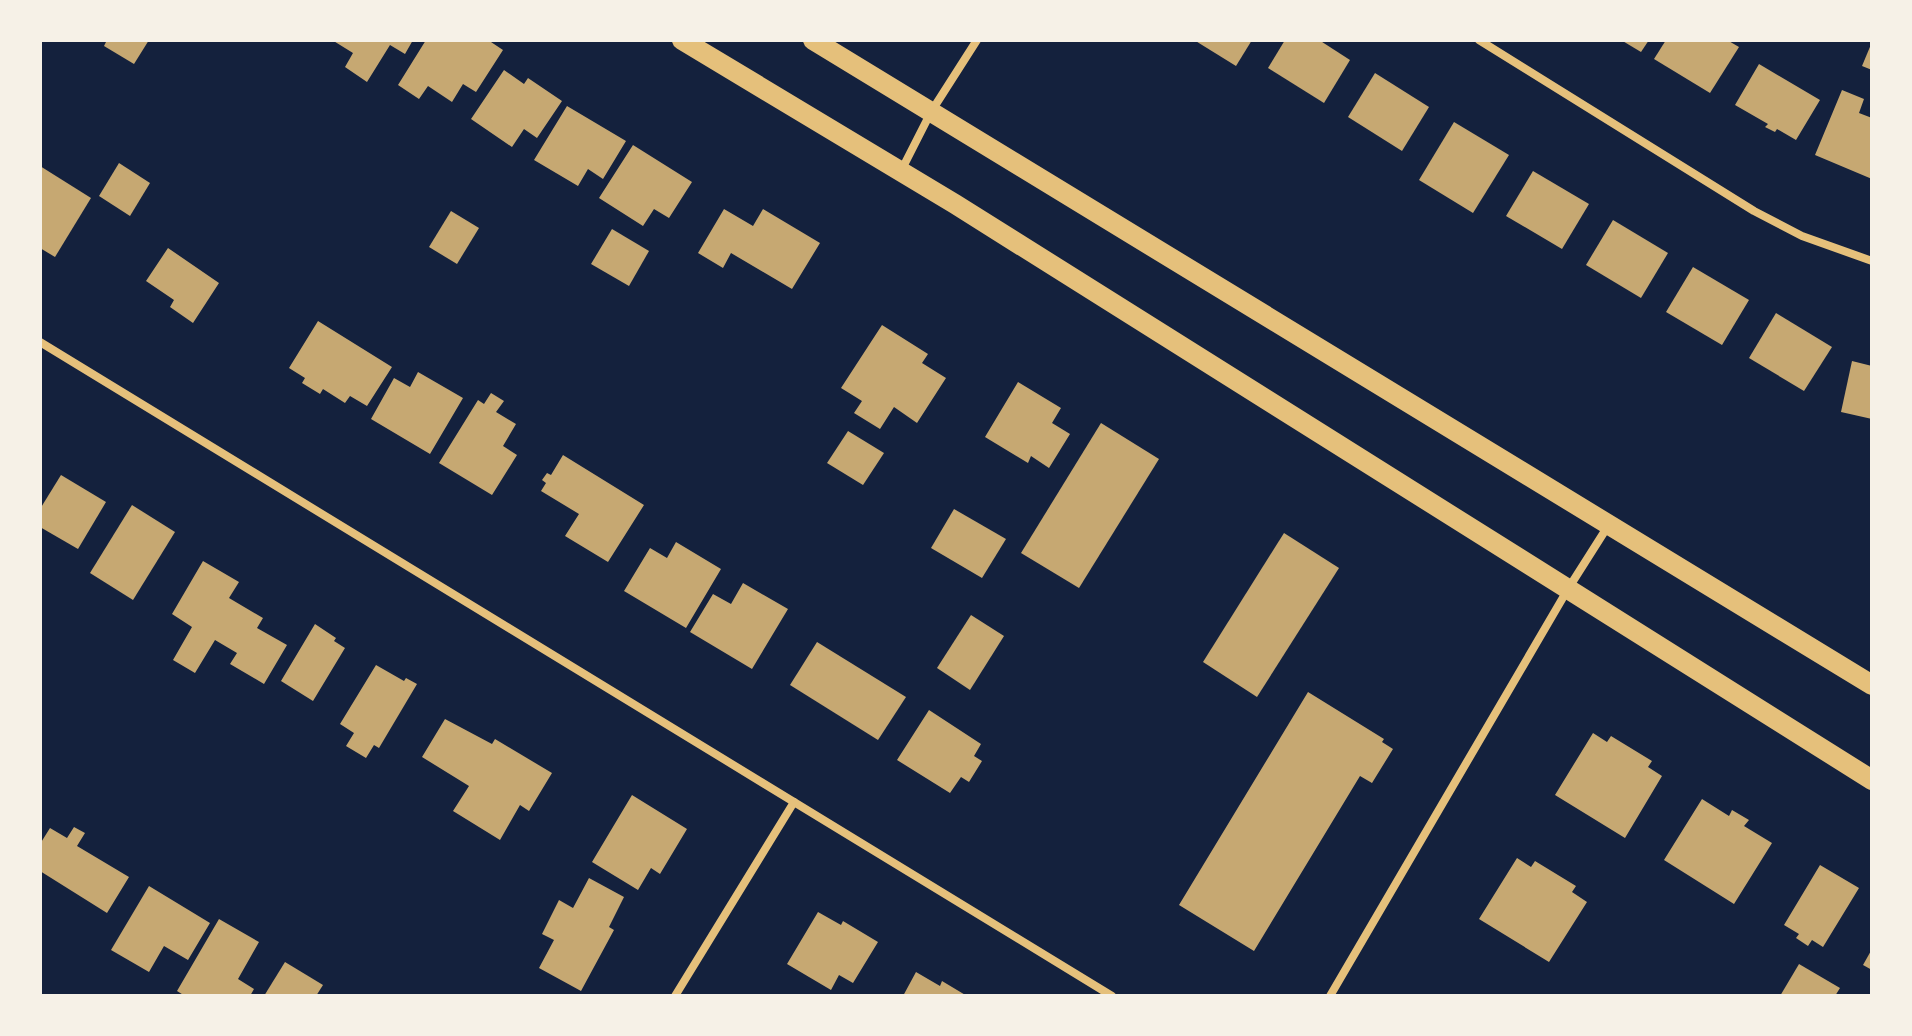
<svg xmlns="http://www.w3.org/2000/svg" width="1912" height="1036" viewBox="0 0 1912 1036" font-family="'Archivo Narrow',sans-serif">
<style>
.building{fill:#c6a872}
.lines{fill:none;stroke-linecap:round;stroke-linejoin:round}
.minor{stroke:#e5c07b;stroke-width:8}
.primary{stroke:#e5c07b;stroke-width:20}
</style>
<rect width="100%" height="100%" fill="#14213d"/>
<g class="building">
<path d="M 107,40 L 149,40 L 134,64 L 104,46 Z"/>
<path d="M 332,40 L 413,40 L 405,54 L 390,45 L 367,82 L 345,67 L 353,53 Z"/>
<path d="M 426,40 L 488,40 L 503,50 L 476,92 L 463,84 L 452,102 L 428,86 L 419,99 L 398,85 Z"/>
<path d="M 1194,40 L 1252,40 L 1236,66 Z"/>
<path d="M 1285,40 L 1319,40 L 1350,60 L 1324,103 L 1268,68 Z"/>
<path d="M 1621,40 L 1649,40 L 1641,52 Z"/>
<path d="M 1666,40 L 1727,40 L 1739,47 L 1710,93 L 1654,59 Z"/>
<path d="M 1872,42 L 1872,70 L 1862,66 Z"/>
<path d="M 1759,64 L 1820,100 L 1796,140 L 1777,129 L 1775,132 L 1765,127 L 1768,124 L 1735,105 Z"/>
<path d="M 504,70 L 524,84 L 528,78 L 562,101 L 537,138 L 524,129 L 512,147 L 471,119 Z"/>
<path d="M 1375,73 L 1429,107 L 1402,151 L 1348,117 Z"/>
<path d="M 1842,90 L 1864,99 L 1859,113 L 1872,118 L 1872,179 L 1815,155 Z"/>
<path d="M 567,106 L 626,141 L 603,179 L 588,169 L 578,186 L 534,160 Z"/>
<path d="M 1454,122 L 1509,155 L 1473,213 L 1419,180 Z"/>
<path d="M 633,145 L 692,182 L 669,218 L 654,209 L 643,226 L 599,198 Z"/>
<path d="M 119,163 L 150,183 L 130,216 L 99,196 Z"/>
<path d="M 40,166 L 91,198 L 55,257 L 40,248 Z"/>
<path d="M 1533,171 L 1589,204 L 1562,249 L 1506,216 Z"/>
<path d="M 724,209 L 753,226 L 763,209 L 820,243 L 792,289 L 731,253 L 723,268 L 698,253 Z"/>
<path d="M 451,211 L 479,228 L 457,264 L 429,247 Z"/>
<path d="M 1613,220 L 1668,253 L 1641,298 L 1586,265 Z"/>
<path d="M 612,229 L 649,251 L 629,286 L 591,264 Z"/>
<path d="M 168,248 L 219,283 L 193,323 L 170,307 L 174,300 L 146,281 Z"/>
<path d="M 1693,267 L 1749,300 L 1722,345 L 1666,312 Z"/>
<path d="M 1776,313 L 1832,347 L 1804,391 L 1749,358 Z"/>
<path d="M 318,321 L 392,367 L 367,406 L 350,396 L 345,403 L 323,389 L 320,394 L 302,383 L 305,378 L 289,368 Z"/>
<path d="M 882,325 L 928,354 L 922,363 L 946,378 L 917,423 L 894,407 L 880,429 L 854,413 L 862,401 L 841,388 Z"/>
<path d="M 1852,361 L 1872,366 L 1872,419 L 1841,412 Z"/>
<path d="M 418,372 L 463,398 L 430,454 L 371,419 L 394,378 L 410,387 Z"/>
<path d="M 1018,382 L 1061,408 L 1052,423 L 1070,434 L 1049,468 L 1031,456 L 1028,463 L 985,437 Z"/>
<path d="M 491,393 L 504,401 L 496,412 L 516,424 L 503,446 L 517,455 L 492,495 L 439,463 L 478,400 L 484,404 Z"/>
<path d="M 1101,423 L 1159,459 L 1079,588 L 1021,553 Z"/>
<path d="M 848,431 L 884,453 L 863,485 L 827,463 Z"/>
<path d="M 563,455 L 644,505 L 608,562 L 565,536 L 579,514 L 541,491 L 546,483 L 542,480 L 547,473 L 551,475 Z"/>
<path d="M 61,475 L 106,502 L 78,549 L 40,527 L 40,509 Z"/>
<path d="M 132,505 L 175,532 L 133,600 L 90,573 Z"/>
<path d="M 954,509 L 1006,539 L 982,578 L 931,548 Z"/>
<path d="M 1284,533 L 1339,568 L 1257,697 L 1203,662 Z"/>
<path d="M 676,542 L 721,569 L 686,628 L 624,591 L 650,548 L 667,558 Z"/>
<path d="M 203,561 L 239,582 L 229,598 L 263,618 L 257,628 L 287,645 L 264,684 L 230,664 L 237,653 L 215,640 L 195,673 L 173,660 L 192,627 L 172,614 Z"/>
<path d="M 743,583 L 788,609 L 752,669 L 690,632 L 713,594 L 731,604 Z"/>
<path d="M 971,615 L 1004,636 L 970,690 L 937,668 Z"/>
<path d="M 315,624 L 336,638 L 334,641 L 345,648 L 313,701 L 281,681 Z"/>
<path d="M 817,642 L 906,697 L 878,740 L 790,685 Z"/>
<path d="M 376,665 L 404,681 L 406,678 L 417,684 L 379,748 L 374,745 L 366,758 L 346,746 L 354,733 L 340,724 Z"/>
<path d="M 1308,692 L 1384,739 L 1382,742 L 1393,749 L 1372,783 L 1360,776 L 1254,951 L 1179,905 Z"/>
<path d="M 929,710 L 981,744 L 974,756 L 982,761 L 969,782 L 961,777 L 950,793 L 897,760 Z"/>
<path d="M 445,719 L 492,744 L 495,739 L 552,773 L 529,811 L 520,805 L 500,840 L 453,811 L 469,786 L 422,757 Z"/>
<path d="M 1593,733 L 1607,742 L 1611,736 L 1652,761 L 1648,767 L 1662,776 L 1625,838 L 1555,795 Z"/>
<path d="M 632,795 L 687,829 L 660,874 L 651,868 L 638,890 L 592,862 Z"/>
<path d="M 1702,799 L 1729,816 L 1732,810 L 1749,820 L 1744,826 L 1772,843 L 1734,904 L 1664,860 Z"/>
<path d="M 74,827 L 85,833 L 77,846 L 129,877 L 107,913 L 40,871 L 40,844 L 50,828 L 67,838 Z"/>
<path d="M 1517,858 L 1531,867 L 1535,861 L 1576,886 L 1572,892 L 1587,902 L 1549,962 L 1479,919 Z"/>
<path d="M 1820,865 L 1859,888 L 1823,947 L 1812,940 L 1808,946 L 1796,938 L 1799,934 L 1784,925 Z"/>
<path d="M 589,878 L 624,897 L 609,927 L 614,930 L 581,991 L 539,968 L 554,940 L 542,934 L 559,900 L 573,908 Z"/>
<path d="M 149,886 L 210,923 L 188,960 L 164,946 L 149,972 L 111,950 Z"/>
<path d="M 818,912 L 841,925 L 843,921 L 878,942 L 853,983 L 839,975 L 831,990 L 787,964 Z"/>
<path d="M 219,919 L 259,942 L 238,979 L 254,989 L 250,996 L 185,996 L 177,991 Z"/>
<path d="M 1872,949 L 1872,970 L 1863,965 Z"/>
<path d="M 285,962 L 323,985 L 316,996 L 264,996 Z"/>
<path d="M 1799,964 L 1840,988 L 1835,996 L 1780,996 Z"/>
<path d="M 916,972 L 940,986 L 942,981 L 967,996 L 903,996 Z"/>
</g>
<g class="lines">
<g class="minor">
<path d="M 1479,40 L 1754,211 L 1802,236 L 1872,261"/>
<path d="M 901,171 L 931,112 L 977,40"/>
<path d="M 40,342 L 1112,996"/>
<path d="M 675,996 L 794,802"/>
<path d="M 1330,996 L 1568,589 L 1608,526"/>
</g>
<g class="primary">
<path d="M 682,40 L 955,204 L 1872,780"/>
<path d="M 813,40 L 1872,685"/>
</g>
</g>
<rect width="1912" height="1036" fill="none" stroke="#f6f1e7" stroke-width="84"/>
</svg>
